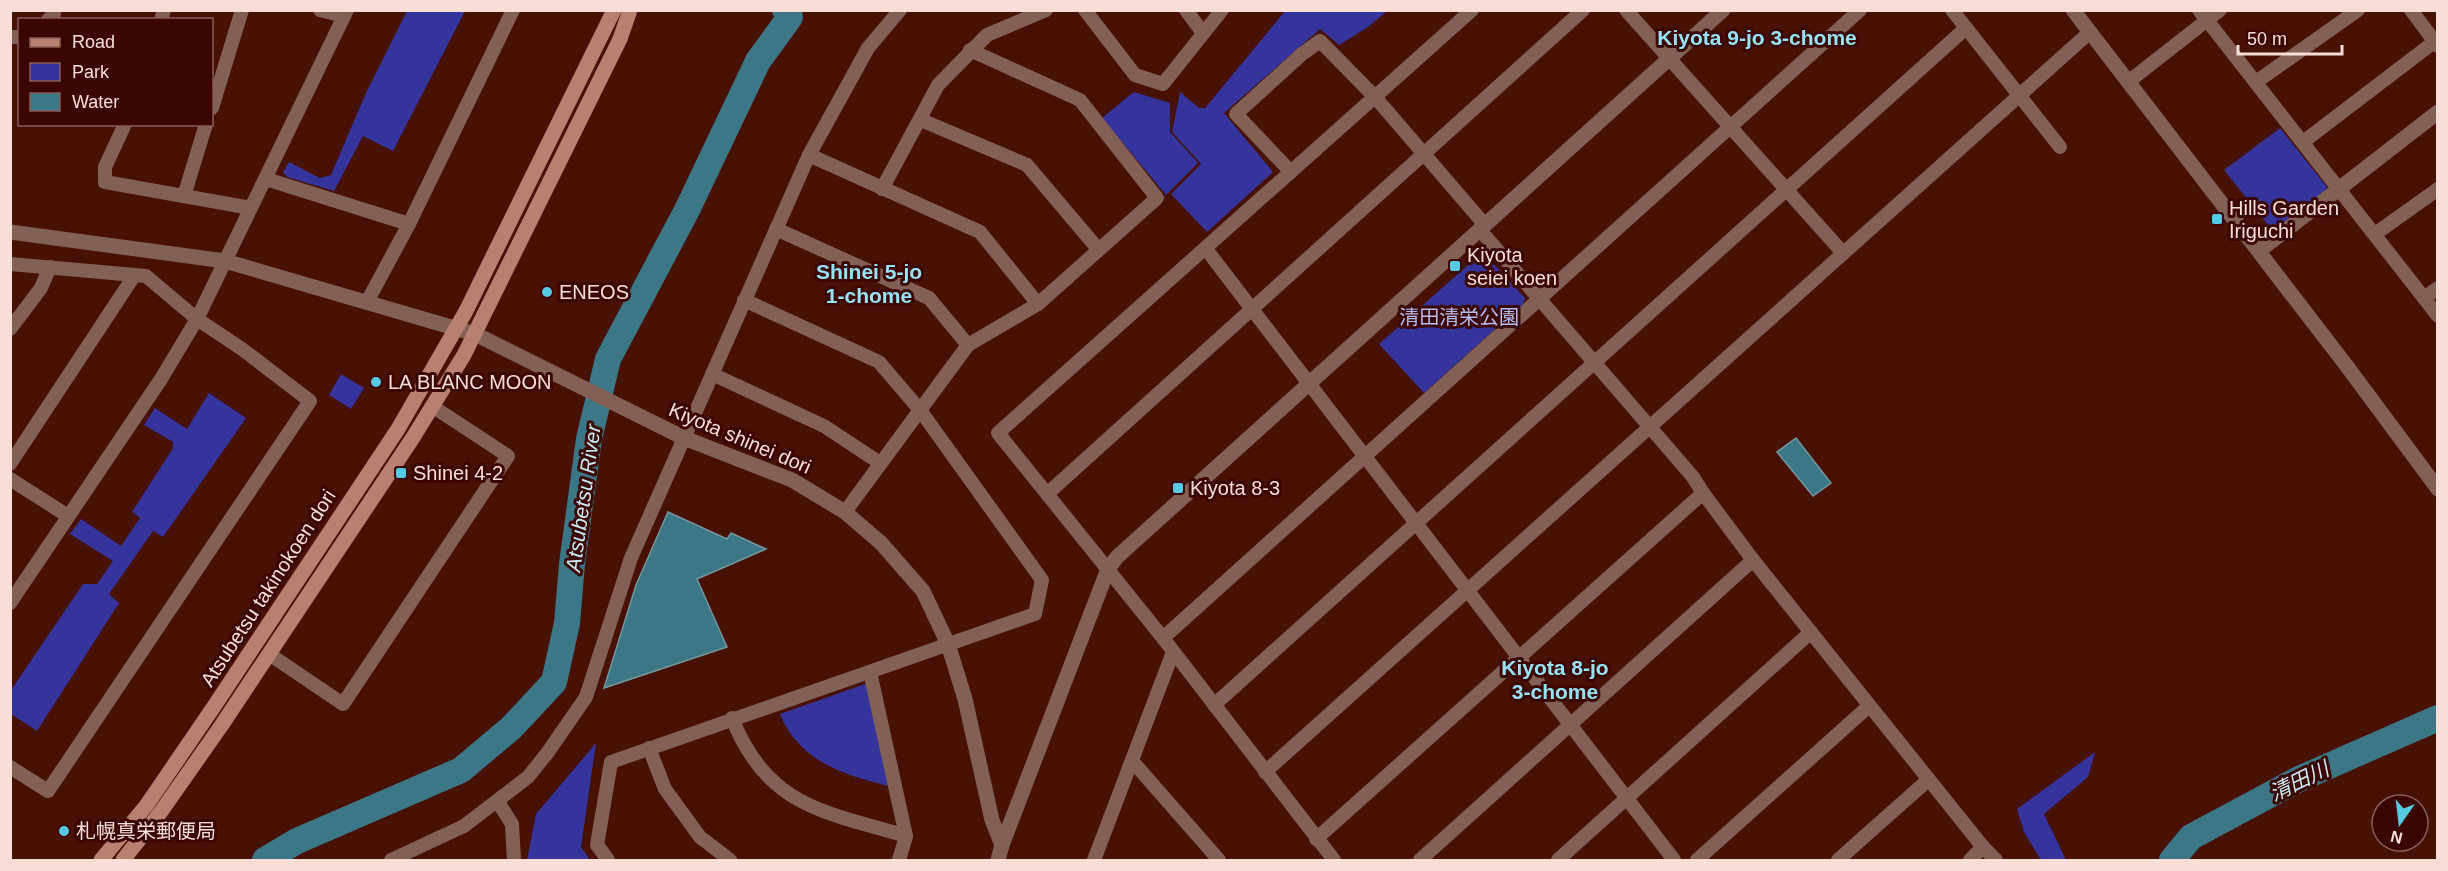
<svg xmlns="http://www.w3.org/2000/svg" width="2448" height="871" viewBox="0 0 2448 871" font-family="Arial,'Noto Sans JP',sans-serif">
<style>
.green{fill:#35349c}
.water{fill:#3b7786;stroke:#74969e;stroke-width:1.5}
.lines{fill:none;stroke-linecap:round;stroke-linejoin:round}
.stream{stroke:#74969e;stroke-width:4.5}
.river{stroke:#3b7786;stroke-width:26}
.minor{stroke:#836056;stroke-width:14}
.tertiary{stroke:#836056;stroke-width:15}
.secondary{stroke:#b78071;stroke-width:15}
.poi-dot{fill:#58c9e4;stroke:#3c0600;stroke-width:2}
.labels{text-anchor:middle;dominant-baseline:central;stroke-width:6;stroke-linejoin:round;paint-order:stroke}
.poi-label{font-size:20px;fill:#f9ded7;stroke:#3c0600;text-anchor:start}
.park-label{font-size:20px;fill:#b4bef5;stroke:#3c0600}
.street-label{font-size:20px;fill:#f9ded7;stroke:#3c0600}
.neighbourhood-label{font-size:21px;font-weight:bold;fill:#96e3f7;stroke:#3c0600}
.water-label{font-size:21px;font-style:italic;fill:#c8ecf5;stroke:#3c0600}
</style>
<rect width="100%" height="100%" fill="#471103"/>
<g class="green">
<path d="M 1286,10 L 1387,11 L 1368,27 L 1339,45 L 1320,29 L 1224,113 L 1273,172 L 1207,232 L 1171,194 L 1201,164 L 1172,132 L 1180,92 L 1199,108 L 1205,108 Z"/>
<path d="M 407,11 L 465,11 L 393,151 L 363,136 L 334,191 L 287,177 L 283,172 L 289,162 L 320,178 L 331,175 L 366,93 Z"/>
<path d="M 1134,92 L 1170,103 L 1170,132 L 1198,163 L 1166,195 L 1102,118 Z"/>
<path d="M 2280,128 L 2327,187 L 2325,193 L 2280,227 L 2268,225 L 2224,170 Z"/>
<path d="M 1486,256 L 1525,298 L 1523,304 L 1424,393 L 1379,344 L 1477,257 Z"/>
<path d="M 341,374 L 364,388 L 351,409 L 329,395 Z"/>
<path d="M 209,393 L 246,418 L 163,537 L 153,531 L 109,594 L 119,603 L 37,731 L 11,714 L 11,690 L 83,584 L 97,584 L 113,561 L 70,534 L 81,519 L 121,546 L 140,518 L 132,512 L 173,448 L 173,442 L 144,425 L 155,408 L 187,429 Z"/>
<path d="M 865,684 L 870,688 L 892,787 C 845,775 800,763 780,714 Z"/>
<path d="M 596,743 L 581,847 L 590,860 L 527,860 L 536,814 Z"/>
<path d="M 2095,752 L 2088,777 L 2044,814 L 2066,860 L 2041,860 L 2024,832 L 2017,809 Z"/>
</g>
<g class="water">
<path d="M 1796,438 L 1831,483 L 1813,496 L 1777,452 Z"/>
<path d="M 668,512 L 727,539 L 731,533 L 766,549 L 697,579 L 727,647 L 604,688 L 636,585 Z"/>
</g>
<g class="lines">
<path class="stream" d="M 790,17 L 795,10"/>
<g class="river">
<path d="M 265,860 L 297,841 L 461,770 L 511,728 L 554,682 L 567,623 L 572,564 L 589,439 L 608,359 L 687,210 L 758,61 L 790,17 L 785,10"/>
<path d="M 2172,860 L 2191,837 L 2299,779 L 2438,718"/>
</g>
<g class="minor">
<path d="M 320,10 L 344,16"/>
<path d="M 1085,10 L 1135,75 L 1163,84 L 1222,10"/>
<path d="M 1186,10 L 1203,33"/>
<path d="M 1626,10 L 1843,253"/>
<path d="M 1952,10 L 2060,147"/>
<path d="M 2199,10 L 2438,316"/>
<path d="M 2411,10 L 2438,46"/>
<path d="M 48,20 L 54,14 L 54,10"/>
<path d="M 161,20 L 164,10"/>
<path d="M 10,37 L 20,37"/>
<path d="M 2128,82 L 2220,10"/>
<path d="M 2256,82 L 2358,10"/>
<path d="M 212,108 L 242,10"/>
<path d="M 921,120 L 1027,165 L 1098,249"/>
<path d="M 125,124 L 105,167 L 105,182 L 251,208"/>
<path d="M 2303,142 L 2438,39"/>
<path d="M 809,155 L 980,232 L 1038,304"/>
<path d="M 1291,172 L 1236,114 L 1302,54 L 1320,41 L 1375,97 L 1485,225"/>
<path d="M 266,179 L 409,224"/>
<path d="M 882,189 L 938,85 L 987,35 L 1046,10"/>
<path d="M 184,196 L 206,124"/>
<path d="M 776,229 L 929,298 L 968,345"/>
<path d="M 1480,230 L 1693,477 L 1703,493 L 1753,560 L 1983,847 L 1970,860"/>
<path d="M 2375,234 L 2438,189"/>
<path d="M 1206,249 L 1674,860"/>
<path d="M 10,264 L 146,276 L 197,319 L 242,349 L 310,401 L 48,791 L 10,767"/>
<path d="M 2424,298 L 2438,288"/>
<path d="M 367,302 L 409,224 L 513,10"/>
<path d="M 10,329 L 41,288 L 50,267"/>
<path d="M 712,374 L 824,426 L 880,463"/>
<path d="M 10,464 L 134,276"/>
<path d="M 10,479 L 68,516"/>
<path d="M 1047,494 L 1583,10"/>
<path d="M 845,512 L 968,345 L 1038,304 L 1157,198 L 1080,100 L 970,50"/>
<path d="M 10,603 L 161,379 L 197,319 L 347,10"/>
<path d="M 1163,638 L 1860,10"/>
<path d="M 269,654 L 343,704 L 508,456 L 432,406"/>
<path d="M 870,672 L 906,836 L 899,860"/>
<path d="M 1214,705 L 1966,28"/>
<path d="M 732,718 C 767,807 825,812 906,836"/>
<path d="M 649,748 L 665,789 L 700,837 L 730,860"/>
<path d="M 1133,762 L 1219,860"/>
<path d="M 1265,772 L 2090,32"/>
<path d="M 498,802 L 512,824 L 514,860"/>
<path d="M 1316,839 L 1703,493"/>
<path d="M 1983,847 L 1996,860"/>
<path d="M 391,860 L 464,826 L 528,777 L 548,752 L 586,697 L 631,558 L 809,155 L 868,48 L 900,10"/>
<path d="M 608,860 L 597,845 L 611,762 L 1035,614 L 1042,580 L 920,410 L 879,362 L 744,300"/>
<path d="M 1094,860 L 1173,652"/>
<path d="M 1334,860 L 1163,638 L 998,433 L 1472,10"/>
<path d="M 1420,860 L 1753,560"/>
<path d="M 1558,860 L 1811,632"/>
<path d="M 1697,860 L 1869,706"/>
<path d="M 1838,860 L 1928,780"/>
</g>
<g class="tertiary">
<path d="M 2073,10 L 2346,365 L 2438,489"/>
<path d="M 10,232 L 225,261 L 475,334 L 684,438 L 792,480 L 845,512 L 881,543 L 923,591 L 948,644 L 965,699 L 992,820 L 1002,845 L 998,860"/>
<path d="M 2259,251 L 2438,112"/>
<path d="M 1002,845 L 1108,569 L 1117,557 L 1723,10"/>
</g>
<g class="secondary">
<path d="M 101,860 L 146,806 L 215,705 L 398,429 L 466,311 L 614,10"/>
<path d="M 123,860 L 160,813 L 221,726 L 412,439 L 464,355 L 620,39 L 630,10"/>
</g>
</g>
<g class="poi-dot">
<rect x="2211" y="213" width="12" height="12" rx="3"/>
<rect x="1449" y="260" width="12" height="12" rx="3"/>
<circle cx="547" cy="292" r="6"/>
<circle cx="376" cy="382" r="6"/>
<rect x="395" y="467" width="12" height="12" rx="3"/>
<rect x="1172" y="482" width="12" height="12" rx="3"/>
<circle cx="64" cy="831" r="6"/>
</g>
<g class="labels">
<g class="poi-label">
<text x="2229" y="208">Hills Garden<tspan x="2229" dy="23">Iriguchi</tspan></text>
<text x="1467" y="255">Kiyota<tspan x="1467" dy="23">seiei koen</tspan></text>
<text x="559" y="292">ENEOS</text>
<text x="388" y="382">LA BLANC MOON</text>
<text x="413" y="473">Shinei 4-2</text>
<text x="1190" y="488">Kiyota 8-3</text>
<text x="76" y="831">札幌真栄郵便局</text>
</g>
<g class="park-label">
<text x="1459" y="317">清田清栄公園</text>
</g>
<g class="street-label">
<text transform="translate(740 438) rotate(23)">Kiyota shinei dori</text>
<text transform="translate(268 588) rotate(-57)">Atsubetsu takinokoen dori</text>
</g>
<g class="neighbourhood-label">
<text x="1757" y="37">Kiyota 9-jo 3-chome</text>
<text x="869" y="271">Shinei 5-jo<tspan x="869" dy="24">1-chome</tspan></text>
<text x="1555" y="667">Kiyota 8-jo<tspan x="1555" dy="24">3-chome</tspan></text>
</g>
<g class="water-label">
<text transform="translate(583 498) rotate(-82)">Atsubetsu River</text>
<text transform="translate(2299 781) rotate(-26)">清田川</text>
</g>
</g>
<rect width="2448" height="871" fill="none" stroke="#f9ded7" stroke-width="24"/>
<rect x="18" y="18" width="195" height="108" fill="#3c0600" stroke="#885c56" stroke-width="1.5"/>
<rect x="30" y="38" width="30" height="9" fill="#b78071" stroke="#885c56" stroke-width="1.5"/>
<text x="72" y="48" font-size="18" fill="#f9ded7">Road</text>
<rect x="30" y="63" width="30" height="18" fill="#35349c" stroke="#885c56" stroke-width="1.5"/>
<text x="72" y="78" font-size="18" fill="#f9ded7">Park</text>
<rect x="30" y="93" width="30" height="18" fill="#3b7786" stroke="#885c56" stroke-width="1.5"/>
<text x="72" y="108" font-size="18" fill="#f9ded7">Water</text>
<g transform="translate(2400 823) rotate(194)"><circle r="28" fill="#3c0600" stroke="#885c56" stroke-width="1.5"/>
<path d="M0-4.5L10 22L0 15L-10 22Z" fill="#58c9e4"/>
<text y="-9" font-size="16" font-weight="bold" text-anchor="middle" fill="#f9ded7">N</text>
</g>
<path d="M2238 45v9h104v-9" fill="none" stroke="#f9ded7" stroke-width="3"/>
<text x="2247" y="45" font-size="18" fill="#f9ded7" stroke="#3c0600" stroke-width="4.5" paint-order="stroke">50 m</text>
</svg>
